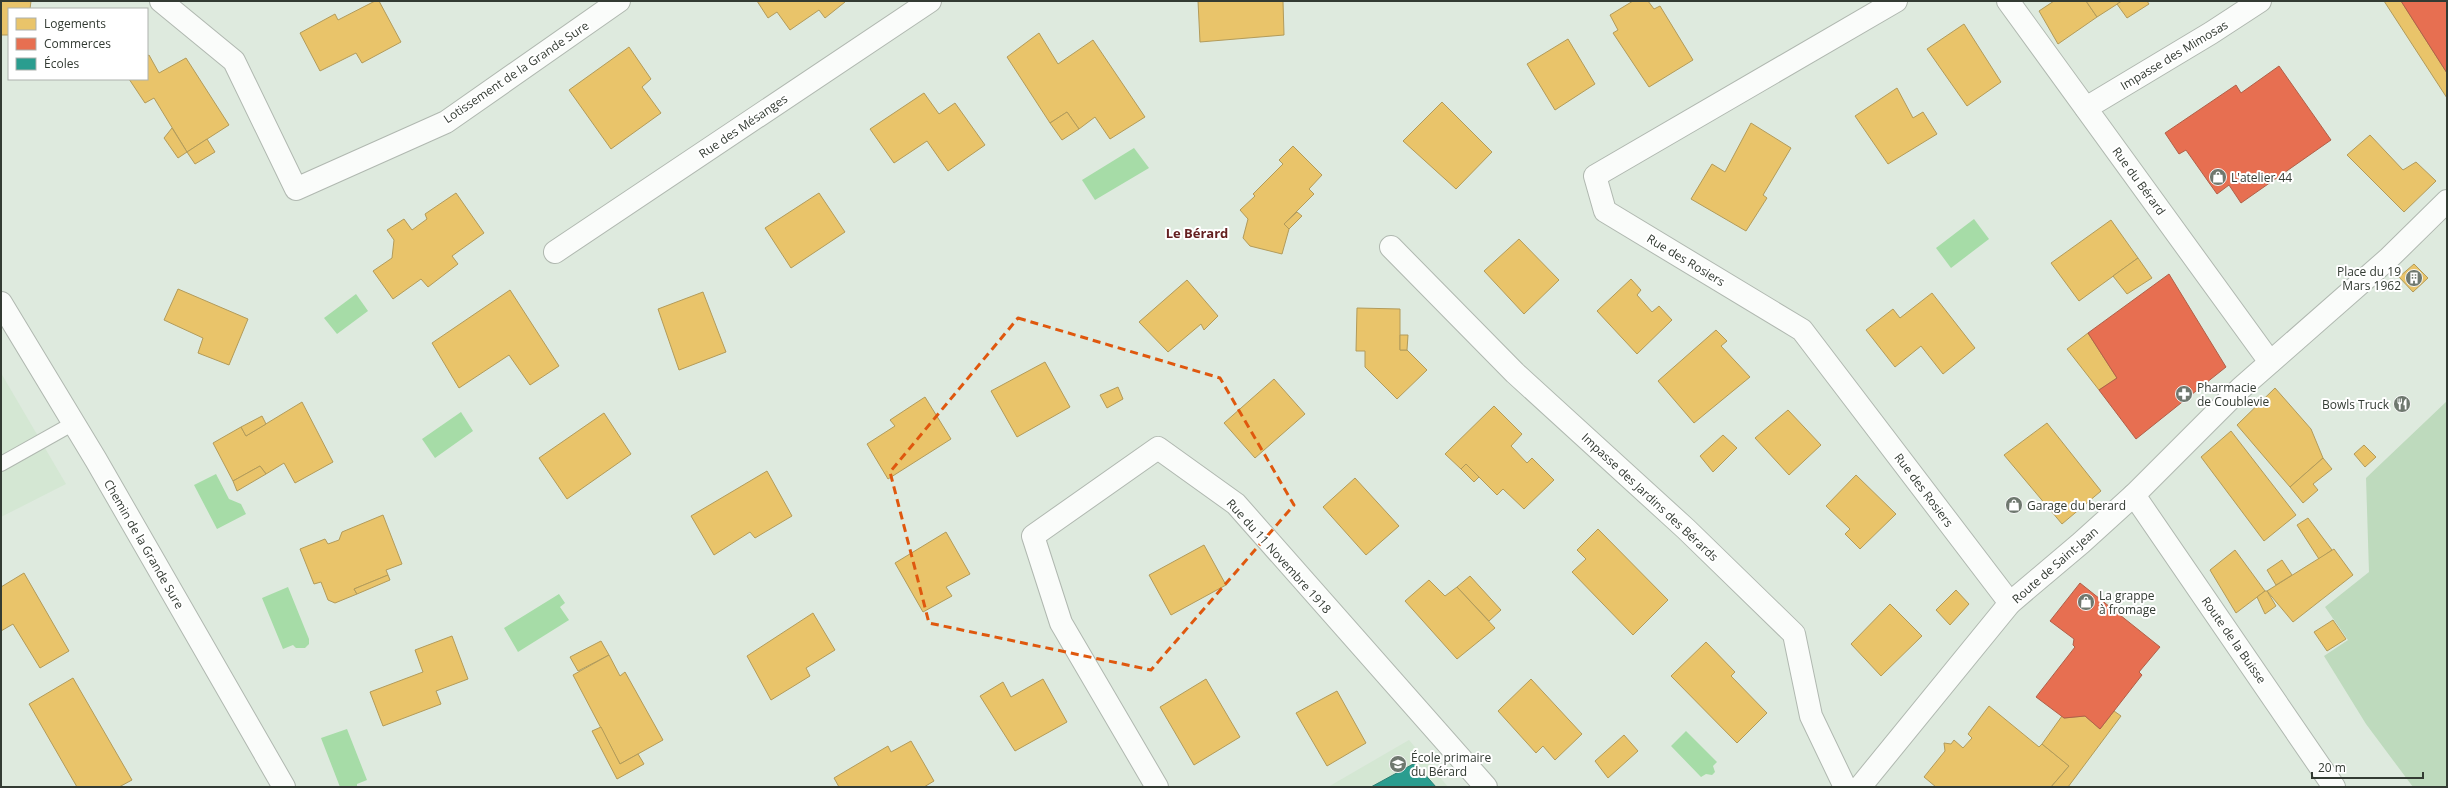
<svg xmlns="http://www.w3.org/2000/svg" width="2448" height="788" viewBox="0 0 2448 788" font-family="'Open Sans',sans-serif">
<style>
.built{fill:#d4e7d3}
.green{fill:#bedabd}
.water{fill:#a6dca7}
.homes{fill:#e9c46a;stroke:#b29b5a}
.shops{fill:#e76f51;stroke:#b15f48}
.schools{fill:#2a9d8f;stroke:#2d8073}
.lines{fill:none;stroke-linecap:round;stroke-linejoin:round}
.service-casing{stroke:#b0b8b0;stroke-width:16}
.minor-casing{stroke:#b0b8b0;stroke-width:24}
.secondary-casing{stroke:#b0b8b0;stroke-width:24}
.service{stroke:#fafcfa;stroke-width:14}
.minor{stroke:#fafcfa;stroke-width:22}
.secondary{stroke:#fafcfa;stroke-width:22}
.marked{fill:none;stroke:#df580e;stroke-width:3;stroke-dasharray:8 5;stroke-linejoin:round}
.labels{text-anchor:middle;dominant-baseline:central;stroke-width:4;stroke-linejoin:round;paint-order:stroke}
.street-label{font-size:12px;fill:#333b33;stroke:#fff}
.poi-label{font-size:12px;fill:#333b33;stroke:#fff;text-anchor:start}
.neighbourhood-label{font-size:13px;font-weight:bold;fill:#652021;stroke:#fff}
</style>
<rect width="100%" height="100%" fill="#deeade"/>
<g class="built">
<path d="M 1,373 L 66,484 L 1,517 Z"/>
<path d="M 1409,740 L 1448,787 L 1328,787 Z"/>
</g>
<path class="green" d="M 2447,401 L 2447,787 L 2413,787 L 2366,724 L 2324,656 L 2348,640 L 2325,607 L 2369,572 L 2366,478 Z"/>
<g class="water">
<path d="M 1134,148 L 1149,168 L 1095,200 L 1082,180 Z"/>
<path d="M 1974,219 L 1989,239 L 1951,268 L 1936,248 Z"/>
<path d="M 356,294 L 368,311 L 337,334 L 324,318 Z"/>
<path d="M 461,412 L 473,431 L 435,458 L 422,439 Z"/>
<path d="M 216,474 L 229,499 L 241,504 L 246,514 L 217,529 L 194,485 Z"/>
<path d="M 288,587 L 309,639 L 309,644 L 305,648 L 296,648 L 293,645 L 283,649 L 262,598 Z"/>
<path d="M 559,594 L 565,603 L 560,607 L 569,620 L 518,652 L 504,628 Z"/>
<path d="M 347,729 L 367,780 L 357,784 L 357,787 L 340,787 L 321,738 Z"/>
<path d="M 1686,731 L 1717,762 L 1713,766 L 1715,772 L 1712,775 L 1706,774 L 1701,777 L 1671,746 Z"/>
</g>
<g class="homes">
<path d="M 1,1 L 31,1 L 30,9 L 9,9 L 9,35 L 1,35 Z"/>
<path d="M 375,1 L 379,1 L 401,42 L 362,63 L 356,53 L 320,71 L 300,33 L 335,14 L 338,20 Z"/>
<path d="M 757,1 L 844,1 L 845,2 L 825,18 L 819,10 L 790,30 L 777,12 L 768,18 Z"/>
<path d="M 1198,1 L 1283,1 L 1284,35 L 1200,42 Z"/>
<path d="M 1633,1 L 1648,1 L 1654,9 L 1660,6 L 1693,60 L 1649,87 L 1613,33 L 1618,30 L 1610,15 Z"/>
<path d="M 2054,1 L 2086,1 L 2097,17 L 2058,44 L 2039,11 Z"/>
<path d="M 2086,1 L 2122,1 L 2097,17 Z"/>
<path d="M 2122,1 L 2147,1 L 2149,4 L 2127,18 L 2117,4 Z"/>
<path d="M 2384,1 L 2401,1 L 2447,73 L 2447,98 Z"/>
<path d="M 1964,24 L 2001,82 L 1967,106 L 1927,49 Z"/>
<path d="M 1039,33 L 1058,64 L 1093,40 L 1145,117 L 1110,139 L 1095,117 L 1079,129 L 1067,112 L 1050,123 L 1007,57 Z"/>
<path d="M 1568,39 L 1595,84 L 1555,110 L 1527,64 Z"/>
<path d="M 629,47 L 651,79 L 642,87 L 661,113 L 611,149 L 569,90 Z"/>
<path d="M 149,55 L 159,73 L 186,58 L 229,125 L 187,152 L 154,98 L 145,103 L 129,79 L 147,79 L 147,56 Z"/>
<path d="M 1897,88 L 1913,118 L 1923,112 L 1937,134 L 1888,164 L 1855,116 Z"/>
<path d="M 924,93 L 939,114 L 955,103 L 985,145 L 948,171 L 927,141 L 894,163 L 870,129 Z"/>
<path d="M 1442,102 L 1492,152 L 1456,189 L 1403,141 Z"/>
<path d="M 1067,112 L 1079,129 L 1062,140 L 1050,123 Z"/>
<path d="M 1751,123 L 1791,148 L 1763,195 L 1767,198 L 1746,231 L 1691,199 L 1712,164 L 1725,172 Z"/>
<path d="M 172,128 L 187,152 L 178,158 L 164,138 Z"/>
<path d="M 2370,135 L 2403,170 L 2416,162 L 2436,181 L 2404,212 L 2347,155 Z"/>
<path d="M 207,139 L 215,152 L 195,164 L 187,152 Z"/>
<path d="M 1293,146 L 1322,175 L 1309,189 L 1314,194 L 1284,224 L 1289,229 L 1282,254 L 1250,246 L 1243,238 L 1248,219 L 1240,210 L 1255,196 L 1253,194 L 1283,164 L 1279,160 Z"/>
<path d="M 456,193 L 484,233 L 452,256 L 458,264 L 428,287 L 421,279 L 393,299 L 373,271 L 392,258 L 394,240 L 387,230 L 404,219 L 412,230 L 427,219 L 425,214 Z"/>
<path d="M 819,193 L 845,232 L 791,268 L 765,228 Z"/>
<path d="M 1297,212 L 1302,216 L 1289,229 L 1284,224 Z"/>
<path d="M 2111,220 L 2138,258 L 2079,301 L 2051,263 Z"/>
<path d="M 1519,239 L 1559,280 L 1524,314 L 1484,271 Z"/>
<path d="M 2138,258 L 2152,278 L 2127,294 L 2113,276 Z"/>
<path d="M 2414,264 L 2428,278 L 2413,292 L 2399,277 Z"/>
<path d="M 1631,279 L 1641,290 L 1637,295 L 1652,312 L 1659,306 L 1672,320 L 1637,354 L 1597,311 Z"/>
<path d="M 1187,280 L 1218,316 L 1204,330 L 1201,324 L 1168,352 L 1139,322 Z"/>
<path d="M 178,289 L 248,319 L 229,365 L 198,353 L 203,338 L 164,320 Z"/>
<path d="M 510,290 L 559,366 L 530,385 L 509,355 L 459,388 L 432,343 Z"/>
<path d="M 703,292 L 726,352 L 679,370 L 658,309 Z"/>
<path d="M 1932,293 L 1975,348 L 1943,374 L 1921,346 L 1895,367 L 1866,330 L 1893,309 L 1900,318 Z"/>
<path d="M 1357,308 L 1400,309 L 1400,350 L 1407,350 L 1427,370 L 1397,399 L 1365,367 L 1365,351 L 1356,351 Z"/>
<path d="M 1716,330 L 1727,341 L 1721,346 L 1750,377 L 1694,423 L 1658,381 Z"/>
<path d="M 2088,333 L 2117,378 L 2099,390 L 2067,349 Z"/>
<path d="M 1400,335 L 1408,335 L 1407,350 L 1400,350 Z"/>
<path d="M 1045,362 L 1070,407 L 1017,437 L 991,391 Z"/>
<path d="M 1274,379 L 1305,414 L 1255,458 L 1224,423 Z"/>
<path d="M 1118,387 L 1123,399 L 1107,408 L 1100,395 Z"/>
<path d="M 2275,388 L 2311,429 L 2323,458 L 2290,487 L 2237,425 Z"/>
<path d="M 925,397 L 951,439 L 888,479 L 867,444 L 895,426 L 890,420 Z"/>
<path d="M 302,402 L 333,462 L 295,483 L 284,463 L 266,474 L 260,466 L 233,481 L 213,443 L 241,427 L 246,436 Z"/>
<path d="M 1494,406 L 1522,434 L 1511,446 L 1527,463 L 1532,458 L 1554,480 L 1524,509 L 1503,489 L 1497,495 L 1466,464 L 1461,469 L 1445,454 Z"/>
<path d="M 1788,410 L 1821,445 L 1789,475 L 1755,438 Z"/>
<path d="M 604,413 L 631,454 L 567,499 L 539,458 Z"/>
<path d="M 262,416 L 266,424 L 246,436 L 241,427 Z"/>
<path d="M 2047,423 L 2101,491 L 2062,524 L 2004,455 Z"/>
<path d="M 2231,431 L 2296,515 L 2264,541 L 2201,457 Z"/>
<path d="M 1723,435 L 1737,448 L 1713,472 L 1700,456 Z"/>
<path d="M 2364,445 L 2376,457 L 2365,467 L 2354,454 Z"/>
<path d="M 2323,458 L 2332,469 L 2313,484 L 2318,490 L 2303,503 L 2290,487 Z"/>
<path d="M 1466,464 L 1479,477 L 1474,482 L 1461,469 Z"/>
<path d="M 260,466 L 266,474 L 237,491 L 233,481 Z"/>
<path d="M 767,471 L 792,516 L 755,538 L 750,532 L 714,555 L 691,516 Z"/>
<path d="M 1856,475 L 1896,514 L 1860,549 L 1845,534 L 1850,529 L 1826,506 Z"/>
<path d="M 1355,478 L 1399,526 L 1366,555 L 1323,507 Z"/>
<path d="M 383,515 L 402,564 L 386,570 L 388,575 L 354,589 L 357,594 L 335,603 L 328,600 L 321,582 L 314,584 L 300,549 L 325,539 L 328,544 L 339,540 L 342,532 Z"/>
<path d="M 2308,518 L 2332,550 L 2319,559 L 2297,525 Z"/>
<path d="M 1598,529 L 1668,600 L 1633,635 L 1572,572 L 1586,559 L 1577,550 Z"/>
<path d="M 946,532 L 970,574 L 946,587 L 952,596 L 923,612 L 895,563 Z"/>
<path d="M 1204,545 L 1226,585 L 1171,615 L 1149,575 Z"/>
<path d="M 2334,549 L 2353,575 L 2293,622 L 2267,591 Z"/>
<path d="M 2235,550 L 2265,591 L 2236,613 L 2210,570 Z"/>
<path d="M 2282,560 L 2292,575 L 2276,585 L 2267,570 Z"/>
<path d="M 24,573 L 69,651 L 40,668 L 13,624 L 1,631 L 1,587 Z"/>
<path d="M 388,575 L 390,580 L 357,594 L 354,589 Z"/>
<path d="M 1470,576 L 1501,610 L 1489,621 L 1457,587 Z"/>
<path d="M 1429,580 L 1445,596 L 1457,587 L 1495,628 L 1457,659 L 1405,601 Z"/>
<path d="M 1956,590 L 1969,604 L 1950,625 L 1936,610 Z"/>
<path d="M 2265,591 L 2267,591 L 2276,606 L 2265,614 L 2257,597 Z"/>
<path d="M 1890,604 L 1922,636 L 1881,676 L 1851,644 Z"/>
<path d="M 813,613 L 835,650 L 806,668 L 810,676 L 771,700 L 747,656 Z"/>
<path d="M 2333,620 L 2346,639 L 2327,651 L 2314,632 Z"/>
<path d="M 452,636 L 468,679 L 436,691 L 441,704 L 383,726 L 370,692 L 423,672 L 415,650 Z"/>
<path d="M 601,641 L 609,655 L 578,671 L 570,657 Z"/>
<path d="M 1706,642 L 1735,672 L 1731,676 L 1767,713 L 1737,743 L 1671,676 Z"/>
<path d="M 609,655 L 620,676 L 625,672 L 663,740 L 620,764 L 573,675 Z"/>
<path d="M 73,678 L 132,780 L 119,787 L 77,787 L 29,704 Z"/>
<path d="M 1043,679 L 1067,722 L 1015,751 L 980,696 L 1003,682 L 1011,697 Z"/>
<path d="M 1206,679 L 1240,737 L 1194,765 L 1160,707 Z"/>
<path d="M 1531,679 L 1582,734 L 1555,760 L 1543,746 L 1536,753 L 1498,711 Z"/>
<path d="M 1337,691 L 1366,743 L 1327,766 L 1296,713 Z"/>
<path d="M 1989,706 L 2039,747 L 2042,744 L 2069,766 L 2051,787 L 1936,787 L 1924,777 L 1945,751 L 1944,743 L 1951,744 L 1954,740 L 1963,748 L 1972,738 L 1968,734 Z"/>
<path d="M 2114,711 L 2121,716 L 2068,787 L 2051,787 L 2069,766 L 2042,744 L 2062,716 L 2064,718 L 2085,716 L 2100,729 Z"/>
<path d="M 601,727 L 620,764 L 638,754 L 644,764 L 617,779 L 592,731 Z"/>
<path d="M 1624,735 L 1638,751 L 1608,778 L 1595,761 Z"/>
<path d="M 911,741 L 934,781 L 924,787 L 839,787 L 834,778 L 888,746 L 891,752 Z"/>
</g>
<g class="shops">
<path d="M 2401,1 L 2447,1 L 2447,73 Z"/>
<path d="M 2279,66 L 2331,140 L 2241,203 L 2229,185 L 2217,194 L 2186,150 L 2179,154 L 2165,133 L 2236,85 L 2241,93 Z"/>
<path d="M 2169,274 L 2226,367 L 2136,439 L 2099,390 L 2117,378 L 2088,333 Z"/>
<path d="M 2080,583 L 2160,647 L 2139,672 L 2142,675 L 2100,729 L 2085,716 L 2064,718 L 2036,697 L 2075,647 L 2073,645 L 2074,639 L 2050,621 Z"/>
</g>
<path class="schools" d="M 1415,763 L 1436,787 L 1371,787 Z"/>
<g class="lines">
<g class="service-casing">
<path id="service" d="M 1,464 L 74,423"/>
</g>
<g class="minor-casing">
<g id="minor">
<path d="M 161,1 L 234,61 L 296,189 L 446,122 L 619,1"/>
<path d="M 1896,1 L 1595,176 L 1605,211 L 1802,330 L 2010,603"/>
<path d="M 2008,1 L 2270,362"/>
<path d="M 2086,108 L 2211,33 L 2260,1"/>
<path d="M 1391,247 L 1515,373 L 1686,529 L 1794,634 L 1811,716 L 1845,787"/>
<path d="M 555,252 L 930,1"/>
<path d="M 1,303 L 96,460 L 284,787"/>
<path d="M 2134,495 L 2334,787"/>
<path d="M 1157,787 L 1061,623 L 1033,536 L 1158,448 L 1236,504 L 1486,787"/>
</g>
</g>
<g class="secondary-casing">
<path id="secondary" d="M 1860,787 L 2010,603 L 2081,543 L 2134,495 L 2241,388 L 2388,259 L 2447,201"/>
</g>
<use href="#service" class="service"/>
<use href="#minor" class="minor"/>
<use href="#secondary" class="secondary"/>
</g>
<path class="marked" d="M 1018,318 L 1220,378 L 1294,505 L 1151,670 L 929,623 L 890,472 Z"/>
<defs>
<g id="shop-disc" transform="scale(0.9)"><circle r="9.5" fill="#6f786f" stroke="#fff"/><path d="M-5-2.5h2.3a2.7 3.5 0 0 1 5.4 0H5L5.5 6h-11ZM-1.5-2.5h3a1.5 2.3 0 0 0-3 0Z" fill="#fff"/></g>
<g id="building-disc" transform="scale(0.9)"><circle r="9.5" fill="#6f786f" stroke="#fff"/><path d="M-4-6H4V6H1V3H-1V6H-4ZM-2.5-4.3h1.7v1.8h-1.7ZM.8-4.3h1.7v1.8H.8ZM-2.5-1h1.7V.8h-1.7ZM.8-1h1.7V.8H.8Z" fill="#fff"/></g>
<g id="pharmacy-disc" transform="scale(0.9)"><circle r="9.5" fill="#6f786f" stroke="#fff"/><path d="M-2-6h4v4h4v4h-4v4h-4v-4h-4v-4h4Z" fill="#fff"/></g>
<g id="restaurant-disc" transform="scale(0.9)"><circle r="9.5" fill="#6f786f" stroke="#fff"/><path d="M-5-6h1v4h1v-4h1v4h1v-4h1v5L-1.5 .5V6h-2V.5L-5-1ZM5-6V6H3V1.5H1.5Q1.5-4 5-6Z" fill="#fff"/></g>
<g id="school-disc" transform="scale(0.9)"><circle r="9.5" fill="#6f786f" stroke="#fff"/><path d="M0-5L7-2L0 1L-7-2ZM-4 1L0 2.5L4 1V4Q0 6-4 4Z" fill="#fff"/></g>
</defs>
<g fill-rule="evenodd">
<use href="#shop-disc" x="2218" y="177"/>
<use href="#building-disc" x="2414" y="278"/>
<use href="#pharmacy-disc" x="2184" y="394"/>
<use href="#restaurant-disc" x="2402" y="404"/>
<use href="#shop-disc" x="2014" y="505"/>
<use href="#shop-disc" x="2086" y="602"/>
<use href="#school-disc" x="1398" y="764"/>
</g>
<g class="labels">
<g class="street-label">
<text transform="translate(2174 55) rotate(-31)">Impasse des Mimosas</text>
<text transform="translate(516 72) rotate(-34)">Lotissement de la Grande Sure</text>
<text transform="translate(743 126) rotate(-34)">Rue des Mésanges</text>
<text transform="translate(2139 181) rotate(54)">Rue du Bérard</text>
<text transform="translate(1686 260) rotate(31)">Rue des Rosiers</text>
<text transform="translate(1924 490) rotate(53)">Rue des Rosiers</text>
<text transform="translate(1650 497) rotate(43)">Impasse des Jardins des Bérards</text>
<text transform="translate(144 544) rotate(60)">Chemin de la Grande Sure</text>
<text transform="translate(1279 556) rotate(48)">Rue du 11 Novembre 1918</text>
<text transform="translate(2055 565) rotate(-41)">Route de Saint-Jean</text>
<text transform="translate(2234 640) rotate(55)">Route de la Buisse</text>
</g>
<g class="poi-label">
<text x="2231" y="177">L'atelier 44</text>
<text x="2401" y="271" text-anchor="end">Place du 19<tspan x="2401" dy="14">Mars 1962</tspan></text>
<text x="2197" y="387">Pharmacie<tspan x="2197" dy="14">de Coublevie</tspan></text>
<text x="2389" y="404" text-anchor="end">Bowls Truck</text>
<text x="2027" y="505">Garage du berard</text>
<text x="2099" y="595">La grappe<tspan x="2099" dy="14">à fromage</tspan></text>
<text x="1411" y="757">École primaire<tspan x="1411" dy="14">du Bérard</tspan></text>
</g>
<g class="neighbourhood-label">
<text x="1197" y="233">Le Bérard</text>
</g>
</g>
<rect width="2448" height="788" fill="none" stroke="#333b33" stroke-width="4"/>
<rect x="8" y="8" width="140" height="72" fill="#ffffff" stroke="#adb1ad"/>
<rect x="16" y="18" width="20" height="12" fill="#e9c46a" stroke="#adb1ad"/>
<text x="44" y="28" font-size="12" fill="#333b33">Logements</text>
<rect x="16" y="38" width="20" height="12" fill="#e76f51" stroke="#adb1ad"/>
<text x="44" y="48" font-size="12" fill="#333b33">Commerces</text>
<rect x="16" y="58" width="20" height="12" fill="#2a9d8f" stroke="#adb1ad"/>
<text x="44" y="68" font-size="12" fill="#333b33">Écoles</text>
<path d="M2312 772v6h111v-6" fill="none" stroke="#333b33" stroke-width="2"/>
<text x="2318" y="772" font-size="12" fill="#333b33" stroke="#ffffff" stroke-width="3" paint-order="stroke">20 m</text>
</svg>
